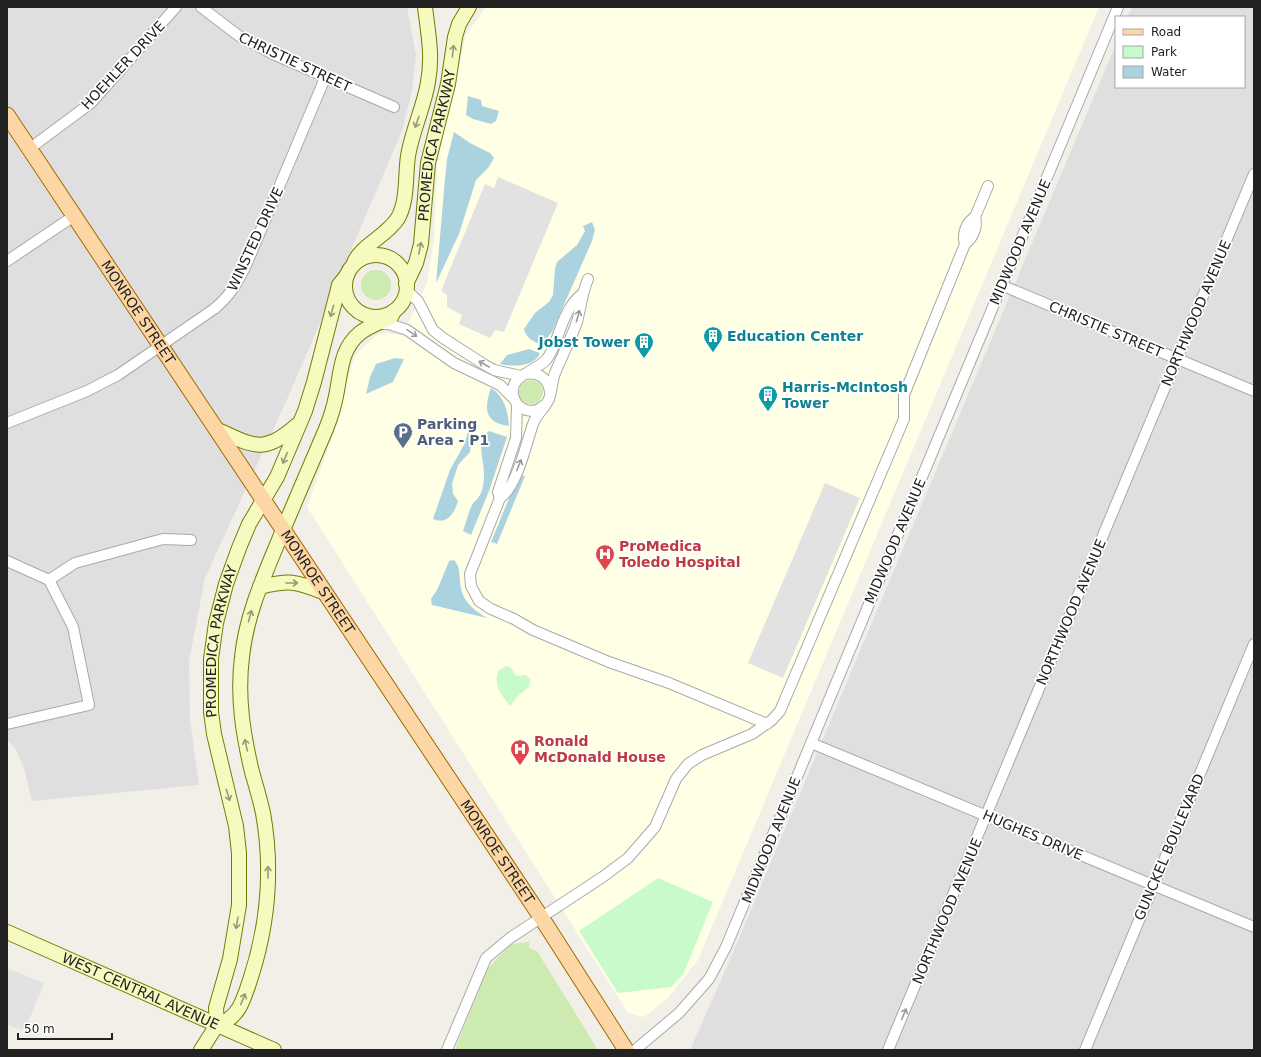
<svg xmlns="http://www.w3.org/2000/svg" width="1261" height="1057" viewBox="0 0 1261 1057" font-family="'DejaVu Sans',sans-serif">
<style>
.residential{fill:#e0dfdf}
.education{fill:#ffffe5}
.grass{fill:#cdebb0}
.park{fill:#c8facc}
.parking{fill:#e2e2e2}
.water{fill:#aad3df}
.lines{fill:none;stroke-linecap:round;stroke-linejoin:round}
.street-casing{stroke:#a9a9a9;stroke-width:12}
.secondary-casing{stroke:#707d05;stroke-width:16}
.primary-casing{stroke:#a06b00;stroke-width:17}
.street{stroke:#fff;stroke-width:10}
.secondary{stroke:#f7fabf;stroke-width:14}
.primary{stroke:#fcd6a4;stroke-width:15}
.oneway{stroke:#979978}
.oneway2{stroke:#9c9c9c}
.labels{text-anchor:middle;dominant-baseline:central;stroke-width:3.5;stroke-linejoin:round;paint-order:stroke}
.street-label{font-size:14px;fill:#222;stroke:#fff}
.culture-label{font-size:14px;font-weight:bold;fill:#0d838f;stroke:#fff;text-anchor:start}
.service-label{font-size:14px;font-weight:bold;fill:#4e5e75;stroke:#fff;text-anchor:start}
.health-label{font-size:14px;font-weight:bold;fill:#be3a42;stroke:#fff;text-anchor:start}
</style>
<rect width="100%" height="100%" fill="#f2efe9"/>
<g class="residential">
<path d="M 7,7 L 407,7 L 416,55 L 412,91 L 402,131 L 289,395 L 205,578 L 189,661 L 190,720 L 199,785 L 32,801 L 24,768 L 14,746 L 7,741 Z"/>
<path d="M 1132,7 L 1254,7 L 1254,1050 L 690,1050 L 722,978 L 1116,44 L 1116,87 L 1244,87 L 1244,17 L 1127,17 Z"/>
</g>
<path class="education" d="M 486,7 L 1099,7 L 698,960 L 667,999 L 644,1017 L 628,1013 L 307,507 L 339,418 L 347,381 L 355,355 L 377,335 L 385,333 L 402,335 L 427,284 L 434,240 L 437,164 L 466,35 Z"/>
<g class="grass">
<circle cx="376" cy="285" r="15"/>
<circle cx="531" cy="392" r="12"/>
<path d="M 529,942 L 529,948 L 537,951 L 598,1050 L 455,1050 L 487,969 L 511,944 Z"/>
</g>
<g class="park">
<path d="M 506,666 L 511,668 L 516,676 L 526,675 L 531,680 L 529,687 L 519,695 L 510,706 C 502,696 492,683 499,670 Z"/>
<path d="M 658,878 L 713,902 L 683,975 L 671,987 L 618,993 L 579,931 Z"/>
</g>
<g class="parking">
<path d="M 498,177 L 558,203 L 504,332 L 495,330 L 490,338 L 459,324 L 462,315 L 447,307 L 447,295 L 441,291 L 485,184 L 494,188 Z"/>
<path d="M 825,483 L 860,498 L 783,678 L 748,663 Z"/>
<path d="M 7,968 L 44,983 L 29,1020 L 30,1027 L 28,1032 L 7,1025 Z"/>
</g>
<g class="water">
<path d="M 468,96 L 481,100 L 482,106 L 499,111 L 496,121 L 491,124 L 473,119 L 466,115 Z"/>
<path d="M 454,132 L 470,143 L 490,153 L 494,158 L 488,168 L 476,180 L 459,234 L 436,283 L 445,179 L 447,159 Z"/>
<path d="M 592,222 L 595,230 L 592,241 L 552,332 C 549,335 547,340 543,342 C 535,346 525,336 524,329 L 535,313 L 549,302 L 553,295 L 555,269 L 557,262 L 577,245 L 585,231 L 583,226 Z"/>
<path d="M 529,349 L 540,353 C 535,367 512,367 500,364 L 507,355 Z"/>
<path d="M 395,358 L 404,359 L 393,382 L 366,394 L 370,377 L 376,364 Z"/>
<path d="M 491,388 C 504,396 508,411 509,426 C 484,423 484,408 491,388 Z"/>
<path d="M 470,423 L 474,424 L 470,452 L 458,465 L 452,484 L 453,494 L 458,501 C 454,514 447,525 433,519 L 450,470 L 465,443 Z"/>
<path d="M 489,431 L 507,437 L 489,491 L 471,535 L 463,531 C 466,523 468,513 472,505 C 473,502 476,501 478,498 C 483,492 484,482 484,474 C 484,458 475,443 489,431 Z"/>
<path d="M 521,475 L 525,476 L 497,544 L 491,542 L 510,496 Z"/>
<path d="M 454,560 C 460,567 459,572 460,581 C 461,600 472,609 487,618 L 432,605 L 431,599 L 438,588 L 449,561 Z"/>
</g>
<g class="lines">
<g class="street-casing">
<g id="street">
<path d="M 201,7 L 239,36 L 275,55 L 394,107"/>
<path d="M 29,149 L 91,103 L 176,7"/>
<path d="M 975,217 L 988,186"/>
<path d="M 7,261 L 74,216"/>
<path d="M 588,279 C 582,293 581,307 577,322 C 571,339 562,356 555,373 C 552,381 552,391 549,399 C 545,408 536,415 533,424 C 526,444 517,487 500,498 L 470,574 L 471,586 L 479,601 L 491,609 L 514,619 L 533,630 L 609,662 L 669,683 L 767,724"/>
<path d="M 1001,285 L 1254,391"/>
<path d="M 406,290 L 418,301 L 433,330 L 443,338 L 485,365 L 494,370 L 521,376"/>
<path d="M 379,324 L 389,324 L 407,330 L 454,363 L 500,385 L 514,399"/>
<path d="M 525,374 C 539,372 548,378 550,392"/>
<path d="M 543,406 C 539,410 533,412 526,410 C 520,408 516,404 514,398 C 506,376 535,372 546,360 C 553,352 557,337 561,327 C 566,314 571,303 582,294"/>
<path d="M 7,423 L 87,391 L 118,375 L 214,309 C 230,296 238,282 247,263 L 325,78"/>
<path d="M 500,498 L 498,492 L 516,438 L 517,405"/>
<path d="M 7,561 L 49,580 L 73,627 L 89,705 L 7,724"/>
<path d="M 49,580 L 75,563 L 163,539 L 191,540"/>
<path d="M 811,743 L 1254,927"/>
<path d="M 447,1050 L 486,958 L 510,938 L 604,876 L 628,858 L 655,827 L 676,779 L 688,764 L 702,755 L 752,734 L 772,720 L 780,711 L 904,419 L 904,395 L 965,244 C 973,238 978,227 975,217 C 966,222 962,234 965,244"/>
<path d="M 635,1050 L 679,1013 L 709,979 L 726,947 L 1118,7"/>
<path d="M 888,1050 L 1254,174"/>
<path d="M 1085,1050 L 1254,644"/>
</g>
</g>
<g class="secondary-casing">
<g id="secondary">
<circle cx="376" cy="286" r="31"/>
<path d="M 354,263 C 360,246 387,236 398,218 C 408,200 405,176 408,156 C 412,131 424,107 428,82 C 433,56 428,33 425,7"/>
<path id="s1" d="M 406,284 L 416,263 L 421,244 L 428,163 L 448,84 L 455,37 L 459,24 L 469,7"/>
<path d="M 216,429 C 253,446 264,455 297,425"/>
<path d="M 260,587 C 289,580 295,581 323,592"/>
<path id="s2" d="M 7,932 L 274,1050"/>
<path d="M 217,1025 C 240,1018 244,998 251,977 C 268,924 273,869 263,813 C 260,799 256,786 252,772 C 243,734 237,697 242,657 C 246,618 261,583 276,547 C 292,508 309,469 326,429 C 330,419 334,407 336,396 C 341,373 340,349 360,333 C 369,326 381,322 391,317 L 394,311"/>
<path id="s3" d="M 201,1050 L 217,1025 L 216,1008 L 230,959 L 239,905 L 239,853 L 236,826 L 214,734 L 211,712 L 211,659 L 216,623 L 226,584 L 239,548 L 249,524 L 277,477 L 305,411 L 314,382 L 337,293 L 339,285 L 347,275"/>
</g>
</g>
<g class="primary-casing">
<g id="primary">
<path id="s4" d="M 7,115 L 541,917 L 626,1050"/>
</g>
</g>
<use href="#street" class="street"/>
<use href="#secondary" class="secondary"/>
<use href="#primary" class="primary"/>
</g>
<defs><path id="oneway-shaft" d="M-6 0H5M1.5-3L5.5 0L1.5 3" fill="none" stroke-width="1.6" stroke-linecap="round" stroke-linejoin="round"/></defs>
<g class="oneway">
<use href="#oneway-shaft" transform="translate(453 51) rotate(-84)"/>
<use href="#oneway-shaft" transform="translate(417 122) rotate(109)"/>
<use href="#oneway-shaft" transform="translate(420 248) rotate(-79)"/>
<use href="#oneway-shaft" transform="translate(332 311) rotate(106)"/>
<use href="#oneway-shaft" transform="translate(285 458) rotate(113)"/>
<use href="#oneway-shaft" transform="translate(292 583)"/>
<use href="#oneway-shaft" transform="translate(250 616) rotate(-75)"/>
<use href="#oneway-shaft" transform="translate(246 745) rotate(-103)"/>
<use href="#oneway-shaft" transform="translate(228 795) rotate(73)"/>
<use href="#oneway-shaft" transform="translate(268 872) rotate(-90)"/>
<use href="#oneway-shaft" transform="translate(237 923) rotate(99)"/>
<use href="#oneway-shaft" transform="translate(243 999) rotate(-68)"/>
</g>
<g class="oneway2">
<use href="#oneway-shaft" transform="translate(578 316) rotate(-74)"/>
<use href="#oneway-shaft" transform="translate(412 333) rotate(35)"/>
<use href="#oneway-shaft" transform="translate(484 364) rotate(-150)"/>
<use href="#oneway-shaft" transform="translate(519 465) rotate(-68)"/>
<use href="#oneway-shaft" transform="translate(904 1014) rotate(-67)"/>
</g>
<defs>
<g id="building-pin" transform="scale(1)"><path d="M0 17L-7.5 6A9.5 9.5 0 1 1 7.5 6Z" fill="#0f9aa8" stroke="#fff"/><path d="M-4-6H4V6H1V3H-1V6H-4ZM-2.5-4.3h1.7v1.8h-1.7ZM.8-4.3h1.7v1.8H.8ZM-2.5-1h1.7V.8h-1.7ZM.8-1h1.7V.8H.8Z" fill="#fff"/></g>
<g id="parking-pin" transform="scale(1)"><path d="M0 17L-7.5 6A9.5 9.5 0 1 1 7.5 6Z" fill="#5c6f8a" stroke="#fff"/><path d="M-3.5-5.5H1a3.5 3.5 0 0 1 0 7H-1V5.5H-3.5ZM-1-3.4V-.6H.8a1.4 1.4 0 0 0 0-2.8Z" fill="#fff"/></g>
<g id="hospital-pin" transform="scale(1)"><path d="M0 17L-7.5 6A9.5 9.5 0 1 1 7.5 6Z" fill="#e0444e" stroke="#fff"/><path d="M-5-5h3v3.5h4V-5h3V5h-3V1.5h-4V5h-3Z" fill="#fff"/></g>
</defs>
<g fill-rule="evenodd">
<use href="#building-pin" x="713" y="336"/>
<use href="#building-pin" x="644" y="342"/>
<use href="#building-pin" x="768" y="395"/>
<use href="#parking-pin" x="403" y="432"/>
<use href="#hospital-pin" x="605" y="554"/>
<use href="#hospital-pin" x="520" y="749"/>
</g>
<g class="labels">
<g class="street-label">
<text transform="translate(295 62) rotate(25)">CHRISTIE STREET</text>
<text transform="translate(123 65) rotate(-47)">HOEHLER DRIVE</text>
<text stroke="none"><textPath href="#s1" startOffset="143">PROMEDICA PARKWAY</textPath></text>
<text transform="translate(255 239) rotate(-65)">WINSTED DRIVE</text>
<text transform="translate(1020 242) rotate(-67)">MIDWOOD AVENUE</text>
<text stroke="none"><textPath href="#s4" startOffset="237">MONROE STREET</textPath></text>
<text transform="translate(1196 313) rotate(-67)">NORTHWOOD AVENUE</text>
<text transform="translate(1106 329) rotate(23)">CHRISTIE STREET</text>
<text transform="translate(895 541) rotate(-67)">MIDWOOD AVENUE</text>
<text stroke="none"><textPath href="#s4" startOffset="561">MONROE STREET</textPath></text>
<text transform="translate(1071 612) rotate(-67)">NORTHWOOD AVENUE</text>
<text stroke="none"><textPath href="#s3" startOffset="420">PROMEDICA PARKWAY</textPath></text>
<text transform="translate(1033 835) rotate(23)">HUGHES DRIVE</text>
<text transform="translate(771 840) rotate(-68)">MIDWOOD AVENUE</text>
<text transform="translate(1169 847) rotate(-67)">GUNCKEL BOULEVARD</text>
<text stroke="none"><textPath href="#s4" startOffset="885">MONROE STREET</textPath></text>
<text transform="translate(947 911) rotate(-67)">NORTHWOOD AVENUE</text>
<text stroke="none"><textPath href="#s2" startOffset="146">WEST CENTRAL AVENUE</textPath></text>
</g>
<g class="culture-label">
<text x="727" y="336">Education Center</text>
<text x="630" y="342" text-anchor="end">Jobst Tower</text>
<text x="782" y="387">Harris-McIntosh<tspan x="782" dy="16">Tower</tspan></text>
</g>
<g class="service-label">
<text x="417" y="424">Parking<tspan x="417" dy="16">Area - P1</tspan></text>
</g>
<g class="health-label">
<text x="619" y="546">ProMedica<tspan x="619" dy="16">Toledo Hospital</tspan></text>
<text x="534" y="741">Ronald<tspan x="534" dy="16">McDonald House</tspan></text>
</g>
</g>
<rect width="1261" height="1057" fill="none" stroke="#222222" stroke-width="16"/>
<rect x="1115" y="16" width="130" height="72" fill="#ffffff" stroke="#a7a7a7"/>
<rect x="1123" y="29" width="20" height="6" fill="#fcd6a4" stroke="#a7a7a7"/>
<text x="1151" y="36" font-size="12" fill="#222222">Road</text>
<rect x="1123" y="46" width="20" height="12" fill="#c8facc" stroke="#a7a7a7"/>
<text x="1151" y="56" font-size="12" fill="#222222">Park</text>
<rect x="1123" y="66" width="20" height="12" fill="#aad3df" stroke="#a7a7a7"/>
<text x="1151" y="76" font-size="12" fill="#222222">Water</text>
<path d="M18 1033v6h94v-6" fill="none" stroke="#222222" stroke-width="2"/>
<text x="24" y="1033" font-size="12" fill="#222222" stroke="#ffffff" stroke-width="3" paint-order="stroke">50 m</text>
</svg>
